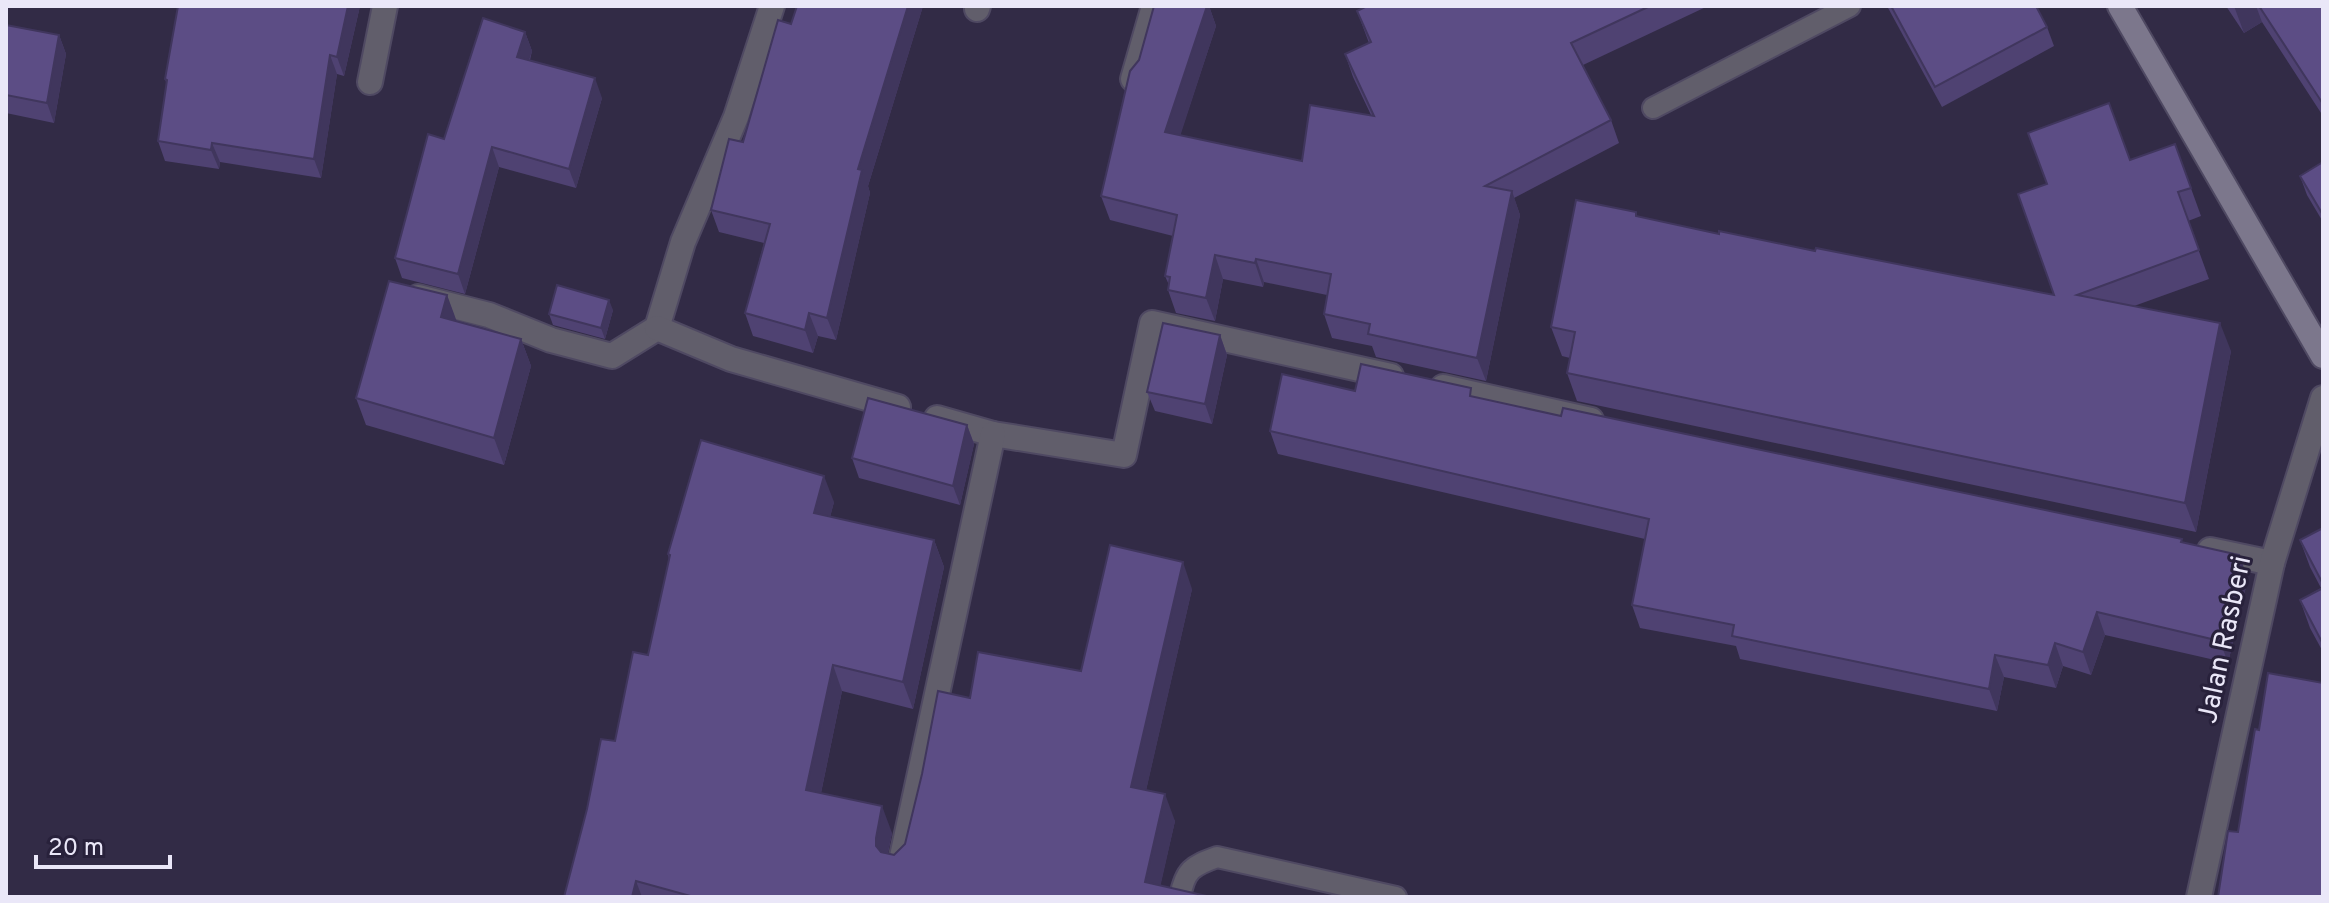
<svg xmlns="http://www.w3.org/2000/svg" width="2329" height="903" viewBox="0 0 2329 903" font-family="Overpass,sans-serif">
<style>
.lines{fill:none;stroke-linecap:round;stroke-linejoin:round}
.lane-casing{stroke:#4f4962;stroke-width:24}
.street-casing{stroke:#4f4962;stroke-width:28}
.secondary-casing{stroke:#4f4962;stroke-width:28}
.lane{stroke:#615e6b;stroke-width:20}
.street{stroke:#615e6b;stroke-width:24}
.secondary{stroke:#7c778c;stroke-width:24}
.wall{fill:#4f4272}
.shaded-wall{fill:#40365d}
.building{fill:#5c4d85;stroke:#40365d;stroke-width:2}
.labels{text-anchor:middle;dominant-baseline:central;stroke-width:6;stroke-linejoin:round;paint-order:stroke}
.street-label{font-size:28px;fill:#eae7f8;stroke:#28213b}
</style>
<rect width="100%" height="100%" fill="#322b46"/>
<g class="lines">
<g class="lane-casing">
<g id="lane">
<path d="M 1653,108 L 1850,6"/>
<path d="M 1180,897 C 1185,870 1192,866 1217,857 L 1396,897"/>
</g>
</g>
<g class="street-casing">
<g id="street">
<path d="M 977,9 L 978,6"/>
<path d="M 1133,79 L 1154,6"/>
<path d="M 370,82 L 385,6"/>
<path d="M 418,297 L 489,315 L 551,340 L 612,356 L 657,328 L 683,242 L 736,117 L 772,6"/>
<path d="M 657,328 L 731,359 L 898,407"/>
<path d="M 1443,387 L 1591,420"/>
<path d="M 937,418 L 993,434 L 1124,455 L 1152,323 L 1391,376"/>
<path d="M 2210,550 L 2272,563"/>
<path d="M 900,866 L 993,434"/>
<path d="M 2199,897 L 2272,563 L 2323,398"/>
</g>
</g>
<g class="secondary-casing">
<path id="secondary" d="M 2120,6 L 2323,356"/>
</g>
<use href="#lane" class="lane"/>
<use href="#street" class="street"/>
<use href="#secondary" class="secondary"/>
</g>
<g class="wall">
<path d="M 360,6 L 344,76 L 337,74 L 321,178 L 220,162 L 219,169 L 165,161 L 158,141 L 167,85 L 165,79 Z"/>
<path d="M 797,6 L 923,6 L 868,186 L 870,193 L 836,340 L 818,336 L 813,353 L 753,336 L 745,313 L 764,243 L 719,232 L 711,210 L 743,142 L 791,24 Z"/>
<path d="M 1154,6 L 1209,6 L 1216,26 L 1180,135 L 1302,161 L 1371,115 L 1353,77 L 1345,54 L 1369,43 L 1357,11 L 1367,6 L 1708,6 L 1583,65 L 1611,120 L 1619,143 L 1514,198 L 1520,215 L 1486,381 L 1376,357 L 1372,346 L 1332,338 L 1324,314 L 1327,295 L 1264,282 L 1263,287 L 1223,279 L 1215,321 L 1176,313 L 1168,290 L 1169,285 L 1165,276 L 1173,236 L 1110,220 L 1101,196 Z"/>
<path d="M 1887,6 L 2036,6 L 2047,27 L 2054,46 L 1942,107 Z"/>
<path d="M 2226,6 L 2323,6 L 2323,116 L 2262,22 L 2244,33 Z"/>
<path d="M 6,25 L 59,35 L 66,54 L 54,123 L 6,113 Z"/>
<path d="M 525,32 L 532,51 L 530,60 L 602,98 L 576,188 L 499,167 L 465,294 L 402,278 L 395,258 L 444,139 Z"/>
<path d="M 2175,144 L 2201,216 L 2188,221 L 2209,279 L 2134,306 L 2231,351 L 2196,532 L 1577,401 L 1567,373 L 1570,358 L 1562,356 L 1551,327 L 1638,217 L 1719,234 L 2054,295 L 2130,160 Z"/>
<path d="M 2323,162 L 2323,222 L 2307,195 L 2300,176 Z"/>
<path d="M 447,295 L 456,321 L 521,339 L 531,366 L 504,465 L 366,425 L 356,398 Z"/>
<path d="M 613,310 L 605,339 L 553,325 L 549,314 Z"/>
<path d="M 1220,335 L 1227,355 L 1212,424 L 1155,411 L 1147,392 Z"/>
<path d="M 1475,397 L 1561,416 L 2183,542 L 2248,578 L 2228,663 L 2105,635 L 2091,675 L 2063,666 L 2056,688 L 2004,677 L 1997,711 L 1740,659 L 1736,646 L 1640,628 L 1632,605 L 1645,539 L 1278,454 L 1270,431 Z"/>
<path d="M 967,425 L 974,444 L 960,505 L 859,478 L 852,458 Z"/>
<path d="M 834,502 L 830,517 L 934,540 L 944,567 L 913,709 L 842,691 L 821,793 L 892,833 L 888,853 L 894,855 L 905,844 L 970,698 L 1081,671 L 1192,589 L 1146,790 L 1175,821 L 1160,886 L 1211,897 L 564,897 L 615,741 L 648,655 L 669,559 L 668,554 Z"/>
<path d="M 2323,528 L 2323,652 L 2310,628 L 2300,600 L 2321,588 L 2310,567 L 2300,540 Z"/>
</g>
<g class="shaded-wall">
<path d="M 348,6 L 360,6 L 344,76 L 337,57 Z"/>
<path d="M 908,6 L 923,6 L 868,186 L 870,193 L 836,340 L 827,318 L 858,169 Z"/>
<path d="M 1207,6 L 1209,6 L 1216,26 L 1174,155 L 1165,132 Z"/>
<path d="M 2234,6 L 2256,6 L 2262,22 L 2244,33 Z"/>
<path d="M 525,32 L 532,51 L 524,76 L 517,57 Z"/>
<path d="M 59,35 L 66,54 L 54,123 L 47,103 Z"/>
<path d="M 330,55 L 337,74 L 321,178 L 314,159 Z"/>
<path d="M 595,78 L 602,98 L 576,188 L 569,169 Z"/>
<path d="M 212,143 L 220,162 L 219,169 L 211,150 Z"/>
<path d="M 492,147 L 499,167 L 465,294 L 458,274 Z"/>
<path d="M 1512,191 L 1520,215 L 1486,381 L 1477,358 Z"/>
<path d="M 1215,255 L 1223,279 L 1215,321 L 1206,298 Z"/>
<path d="M 1256,259 L 1264,282 L 1263,287 L 1255,263 Z"/>
<path d="M 447,295 L 457,322 L 441,317 Z"/>
<path d="M 609,300 L 613,310 L 605,339 L 601,328 Z"/>
<path d="M 809,313 L 818,336 L 813,353 L 805,330 Z"/>
<path d="M 2220,323 L 2231,351 L 2196,532 L 2185,503 Z"/>
<path d="M 1220,335 L 1227,355 L 1212,424 L 1205,404 Z"/>
<path d="M 521,339 L 531,366 L 504,465 L 494,438 Z"/>
<path d="M 967,425 L 974,444 L 960,505 L 953,486 Z"/>
<path d="M 824,476 L 834,502 L 824,540 L 814,513 Z"/>
<path d="M 934,540 L 944,567 L 913,709 L 903,682 Z"/>
<path d="M 2239,555 L 2248,578 L 2228,663 L 2220,641 Z"/>
<path d="M 1183,562 L 1192,589 L 1141,813 L 1131,787 Z"/>
<path d="M 2097,612 L 2105,635 L 2091,675 L 2083,652 Z"/>
<path d="M 2055,643 L 2063,666 L 2056,688 L 2048,665 Z"/>
<path d="M 1995,655 L 2004,677 L 1997,711 L 1989,689 Z"/>
<path d="M 833,665 L 842,691 L 816,817 L 806,790 Z"/>
<path d="M 1165,794 L 1175,821 L 1158,897 L 1145,882 Z"/>
<path d="M 882,806 L 892,833 L 885,865 L 876,846 L 876,838 Z"/>
<path d="M 636,881 L 642,897 L 632,897 Z"/>
</g>
<g class="building">
<path d="M 178,6 L 348,6 L 337,57 L 330,55 L 314,159 L 212,143 L 211,150 L 158,141 L 167,80 L 165,79 Z"/>
<path d="M 797,6 L 908,6 L 858,169 L 862,170 L 827,318 L 809,313 L 805,330 L 745,313 L 770,224 L 711,210 L 729,139 L 743,142 L 778,20 L 791,24 Z"/>
<path d="M 1154,6 L 1207,6 L 1165,132 L 1302,161 L 1310,105 L 1374,116 L 1345,54 L 1371,42 L 1357,11 L 1367,6 L 1650,6 L 1571,43 L 1611,120 L 1485,186 L 1512,191 L 1477,358 L 1368,334 L 1370,324 L 1324,314 L 1331,274 L 1256,259 L 1255,263 L 1215,255 L 1206,298 L 1168,290 L 1170,277 L 1165,276 L 1177,215 L 1101,196 L 1130,71 L 1139,60 Z"/>
<path d="M 1891,6 L 2036,6 L 2047,27 L 1935,87 Z"/>
<path d="M 2259,6 L 2323,6 L 2323,104 Z"/>
<path d="M 483,18 L 525,32 L 517,57 L 595,78 L 569,169 L 492,147 L 458,274 L 395,258 L 428,134 L 444,139 Z"/>
<path d="M 6,25 L 59,35 L 47,103 L 6,95 Z"/>
<path d="M 2109,103 L 2130,160 L 2175,144 L 2191,188 L 2178,192 L 2199,250 L 2077,295 L 2220,323 L 2185,503 L 1567,373 L 1575,332 L 1551,327 L 1576,200 L 1636,212 L 1636,216 L 1719,234 L 1719,231 L 1815,251 L 1816,248 L 2054,295 L 2018,194 L 2047,184 L 2028,133 Z"/>
<path d="M 2323,162 L 2323,215 L 2300,176 Z"/>
<path d="M 389,281 L 447,295 L 441,317 L 521,339 L 494,438 L 356,398 Z"/>
<path d="M 557,285 L 609,300 L 601,328 L 549,314 Z"/>
<path d="M 1163,323 L 1220,335 L 1205,404 L 1147,392 Z"/>
<path d="M 1361,364 L 1471,388 L 1470,396 L 1561,416 L 1563,408 L 2182,539 L 2181,542 L 2239,555 L 2220,641 L 2097,612 L 2083,652 L 2055,643 L 2048,665 L 1995,655 L 1989,689 L 1732,636 L 1734,625 L 1632,605 L 1649,519 L 1270,431 L 1282,374 L 1355,391 Z"/>
<path d="M 868,398 L 967,425 L 953,486 L 852,458 Z"/>
<path d="M 701,440 L 824,476 L 814,513 L 934,540 L 903,682 L 833,665 L 806,790 L 882,806 L 876,838 L 876,846 L 881,852 L 894,855 L 905,844 L 922,774 L 938,691 L 970,698 L 978,652 L 1081,671 L 1110,545 L 1183,562 L 1131,787 L 1165,794 L 1145,882 L 1211,897 L 694,897 L 636,881 L 632,897 L 564,897 L 587,809 L 601,739 L 615,741 L 633,652 L 648,655 L 670,555 L 668,554 Z"/>
<path d="M 2323,528 L 2323,584 L 2300,540 Z"/>
<path d="M 2323,588 L 2323,644 L 2300,600 Z"/>
<path d="M 2268,673 L 2323,683 L 2323,897 L 2218,897 L 2228,831 L 2238,832 L 2255,729 L 2259,730 Z"/>
</g>
<g class="labels">
<g class="street-label">
<text transform="translate(2226 640) rotate(-78)">Jalan Rasberi</text>
</g>
</g>
<rect width="2329" height="903" fill="none" stroke="#eae7f8" stroke-width="16"/>
<path d="M36 855v12h134v-12" fill="none" stroke="#eae7f8" stroke-width="4"/>
<text x="48" y="855" font-size="24" fill="#eae7f8" stroke="#28213b" stroke-width="6" paint-order="stroke">20 m</text>
</svg>
